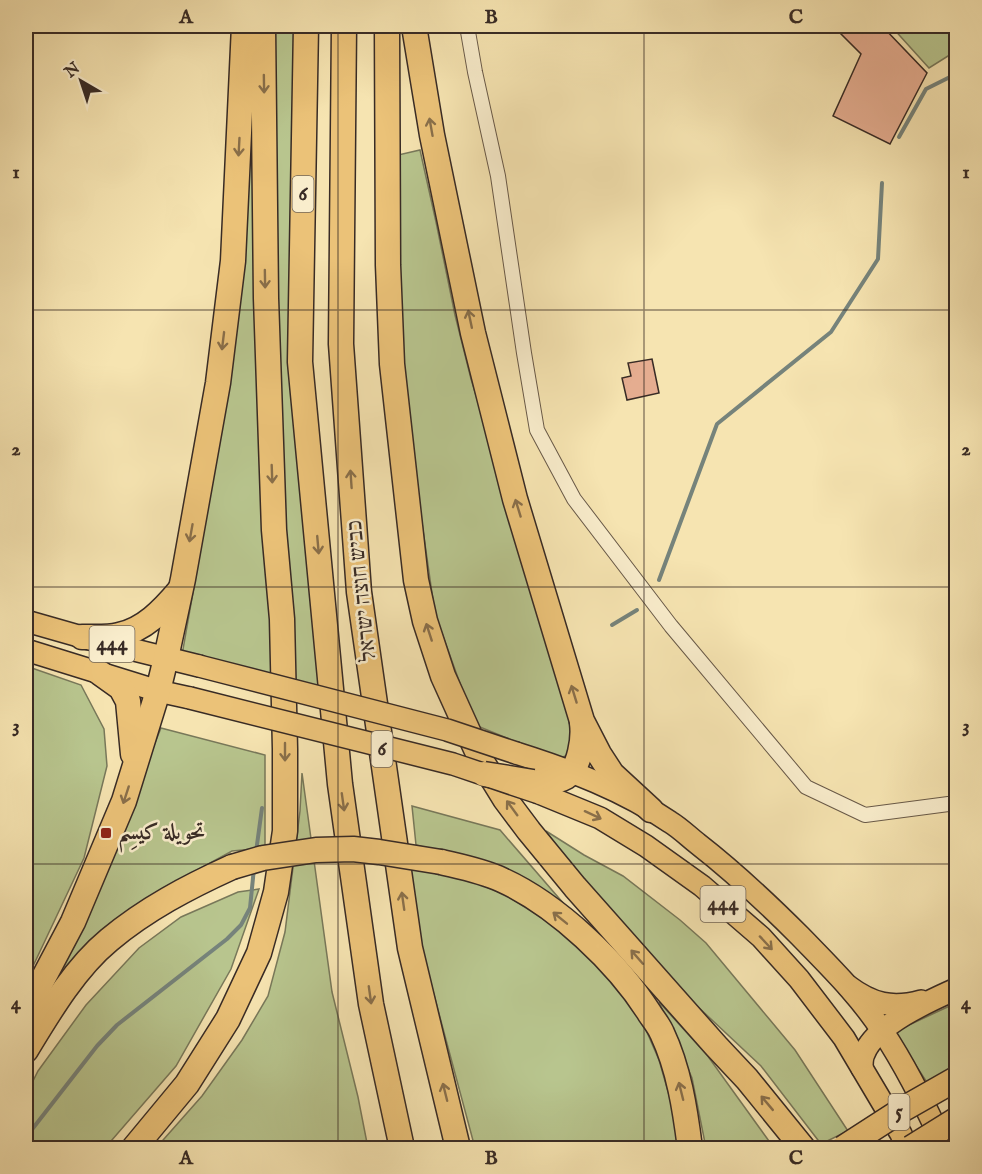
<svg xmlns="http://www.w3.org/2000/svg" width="982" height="1174" viewBox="0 0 982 1174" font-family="'IM FELL English',Amiri,'Frank Ruhl Libre',serif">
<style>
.green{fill:#b8c58e;stroke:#78785a;stroke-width:1.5}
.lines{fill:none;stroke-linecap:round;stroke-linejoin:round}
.stream{stroke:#76837b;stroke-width:4}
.building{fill:#e5ad90;stroke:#382b25;stroke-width:1.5}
.minor-casing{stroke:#685948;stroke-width:16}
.primary-casing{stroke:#382b25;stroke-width:24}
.trunk-casing{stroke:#382b25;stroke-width:24}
.motorway-casing{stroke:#382b25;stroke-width:27}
.minor{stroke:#f9edcc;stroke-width:14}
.primary{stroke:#ebc278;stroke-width:21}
.trunk{stroke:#ebc278;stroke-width:21}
.motorway{stroke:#ebc278;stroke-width:24}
.primary-bridge-casing{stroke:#382b25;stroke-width:24;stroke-linecap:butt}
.motorway-bridge-casing{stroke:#382b25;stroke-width:27;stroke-linecap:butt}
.primary-bridge{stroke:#ebc278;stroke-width:21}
.motorway-bridge{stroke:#ebc278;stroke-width:24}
.oneway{stroke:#896f4a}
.grid{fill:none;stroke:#382b25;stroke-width:1.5;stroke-opacity:0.55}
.poi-dot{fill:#8f2418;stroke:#f9edcc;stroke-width:2}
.labels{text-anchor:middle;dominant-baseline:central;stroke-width:5;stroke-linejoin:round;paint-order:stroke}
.shield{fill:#f9edcc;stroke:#726557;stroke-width:1.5}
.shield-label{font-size:21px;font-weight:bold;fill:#382b25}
.street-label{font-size:22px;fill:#382b25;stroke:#f9edcc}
.poi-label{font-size:22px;font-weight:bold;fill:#382b25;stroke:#f9edcc;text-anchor:start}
.neatline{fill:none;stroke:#382b25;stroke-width:2}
.grid-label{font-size:20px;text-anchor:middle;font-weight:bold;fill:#382b25}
</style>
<rect width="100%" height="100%" fill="#f6e4b1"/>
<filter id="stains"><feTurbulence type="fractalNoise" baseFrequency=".00333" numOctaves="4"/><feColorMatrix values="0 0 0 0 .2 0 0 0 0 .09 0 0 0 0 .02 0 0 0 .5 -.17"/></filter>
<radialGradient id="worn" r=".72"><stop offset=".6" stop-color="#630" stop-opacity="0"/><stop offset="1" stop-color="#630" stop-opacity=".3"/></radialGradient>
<g class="green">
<path d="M 254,26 L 297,26 L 322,691 L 182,655 L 229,387 L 237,318 Z"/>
<path d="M 891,26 L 956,26 L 956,51 L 929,68 Z"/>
<path d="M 420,150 L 436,222 L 455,315 L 471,379 L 576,723 L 568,755 L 558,759 L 475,725 L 435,614 L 410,439 L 400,343 L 398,155 Z"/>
<path d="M 26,666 L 81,685 L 104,729 L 107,766 L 84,858 L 26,981 Z"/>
<path d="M 161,728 L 265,755 L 265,848 L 232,851 L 186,876 L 26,1032 L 26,1027 L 119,838 L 146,765 Z"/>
<path d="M 302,773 L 332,992 L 358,1097 L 368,1148 L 156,1148 L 202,1096 L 242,1040 L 268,996 L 285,932 L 300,811 Z"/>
<path d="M 412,806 L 500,830 L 577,919 L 509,870 L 416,845 Z"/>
<path d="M 546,831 L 584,855 L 623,876 L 680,920 L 706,943 L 795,1050 L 848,1131 L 821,1144 L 761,1066 L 680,990 L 565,858 Z"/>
<path d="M 407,869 L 460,876 L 506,895 L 556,927 L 594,957 L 625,996 L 646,1030 L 659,1060 L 677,1123 L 680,1148 L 475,1148 L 419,939 Z"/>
<path d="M 259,889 L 231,969 L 176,1066 L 105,1148 L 26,1148 L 26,1095 L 38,1071 L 86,1005 L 139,948 L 181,917 L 238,892 Z"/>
<path d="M 659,1002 L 707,1055 L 774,1148 L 706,1148 L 692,1078 Z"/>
<path d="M 956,1003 L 956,1069 L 928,1084 L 894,1032 Z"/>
</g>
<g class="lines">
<g class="stream">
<path d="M 899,137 L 926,89 L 956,74"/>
<path d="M 659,580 L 717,424 L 831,332 L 878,259 L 882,183"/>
<path d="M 612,625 L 637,610"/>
<path d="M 256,852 L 262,808"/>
<path d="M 26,1141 L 30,1132 L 97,1046 L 117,1025 L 227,939 L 241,925 L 250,908 L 254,868"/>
</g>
</g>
<g class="building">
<path d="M 833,26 L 882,26 L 927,73 L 890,144 L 833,116 L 861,54 Z"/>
<path d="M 652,359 L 659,393 L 627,400 L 622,378 L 631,376 L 628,363 Z"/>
</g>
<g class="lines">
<g class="minor-casing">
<path id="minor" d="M 467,26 L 475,72 L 498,176 L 524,353 L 537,430 L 574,499 L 671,626 L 806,787 L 865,815 L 956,803"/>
</g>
<g class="primary-casing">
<g id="primary">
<path d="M 26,621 L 82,637 L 199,666"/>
<path d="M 26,650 L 158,691 L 190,698"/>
<path d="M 516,753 C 570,770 623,790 670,822 C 680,828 689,837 698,844 C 734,872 767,903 800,936 C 829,966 860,996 883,1032 C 907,1068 927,1109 945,1148"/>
<path d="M 539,793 L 600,818 L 646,846 L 702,886 L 761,937 L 799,979 L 844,1038 L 901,1134 L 907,1148"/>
</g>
</g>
<g class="trunk-casing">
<g id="trunk">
<path d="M 848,986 C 872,1004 892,1009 921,1001"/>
<path d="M 862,1068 C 862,1063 862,1058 864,1054 C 875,1025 929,1001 956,989"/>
</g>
</g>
<g class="motorway-casing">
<g id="motorway">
<path d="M 306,26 L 300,362 L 340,784 L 371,1004 L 402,1148"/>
<path d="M 344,26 L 341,344 L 359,592 L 410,948 L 458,1148"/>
<path d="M 387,26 L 388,265 L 392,364 L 416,580 L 425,621 L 443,676 L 481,760 L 505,799 L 529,831 L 575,887 L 716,1046 L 747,1079 L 803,1148"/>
<path d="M 414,26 L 432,135 L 473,333 L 515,499 L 582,721 L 599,754 L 612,774 L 651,810"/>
<path d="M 82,637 C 94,637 108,638 119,635 C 144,630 163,610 179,591"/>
<path d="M 100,673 L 121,688 L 128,701 L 133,754"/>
<path d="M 533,782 C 544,783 556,783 566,777 C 580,768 584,738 582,723"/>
<path d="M 441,862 C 462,867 483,871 502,880 C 557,905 618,963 650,1014 C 654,1020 659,1026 662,1033 C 679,1069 685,1109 690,1148"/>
<path d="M 26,1011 L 73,922 L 124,801 L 158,691 L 166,658 L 183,579 L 218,383 L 233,261 L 244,26"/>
<path d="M 26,1050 C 49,1012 75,968 109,940 C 146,909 188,887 232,867"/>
<path d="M 134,1148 L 187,1084 L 228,1019 L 259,953 L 276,892 L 285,831 L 285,749 L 282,619 L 274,530 L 266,298 L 263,26"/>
</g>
</g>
<use href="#minor" class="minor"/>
<use href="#primary" class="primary"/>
<use href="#trunk" class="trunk"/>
<use href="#motorway" class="motorway"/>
<g class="primary-bridge-casing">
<g id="primary-bridge">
<path d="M 199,666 L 447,730 L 516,753"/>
<path d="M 190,698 L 453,764 L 539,793"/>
</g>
</g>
<g class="motorway-bridge-casing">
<g id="motorway-bridge">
<path d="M 484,774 L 533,782"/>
<path d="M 232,867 L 263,858 L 316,850 L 353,849 L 379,852 L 441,862"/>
<path d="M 843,1148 L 905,1108 L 956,1079"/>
<path d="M 911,1148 L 956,1120"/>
</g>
</g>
<use href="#primary-bridge" class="primary-bridge"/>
<use href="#motorway-bridge" class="motorway-bridge"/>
</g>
<defs><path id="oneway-shaft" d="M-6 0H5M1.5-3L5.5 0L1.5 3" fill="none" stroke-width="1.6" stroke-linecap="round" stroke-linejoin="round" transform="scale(1.5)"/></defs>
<g class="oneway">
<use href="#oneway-shaft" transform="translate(264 84) rotate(89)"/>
<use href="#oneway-shaft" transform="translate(431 127) rotate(-100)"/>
<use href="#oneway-shaft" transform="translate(239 147) rotate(93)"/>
<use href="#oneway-shaft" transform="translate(265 279) rotate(89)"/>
<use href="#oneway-shaft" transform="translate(470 319) rotate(-102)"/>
<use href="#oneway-shaft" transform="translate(223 341) rotate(97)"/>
<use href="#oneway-shaft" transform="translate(272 474) rotate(88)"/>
<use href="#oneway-shaft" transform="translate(351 479) rotate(-94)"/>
<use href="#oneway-shaft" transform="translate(518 508) rotate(-107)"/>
<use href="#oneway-shaft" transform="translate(191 533) rotate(100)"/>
<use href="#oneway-shaft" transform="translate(318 545) rotate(85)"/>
<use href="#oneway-shaft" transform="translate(429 632) rotate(-108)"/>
<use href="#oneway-shaft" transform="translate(574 694) rotate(-107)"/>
<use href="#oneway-shaft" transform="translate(285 752) rotate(90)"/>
<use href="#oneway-shaft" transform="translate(126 795) rotate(108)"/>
<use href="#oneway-shaft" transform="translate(343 802) rotate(82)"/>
<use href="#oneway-shaft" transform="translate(512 808) rotate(-126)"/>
<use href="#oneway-shaft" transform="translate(593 815) rotate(25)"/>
<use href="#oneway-shaft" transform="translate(403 901) rotate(-98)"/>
<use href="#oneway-shaft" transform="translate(560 918) rotate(-141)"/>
<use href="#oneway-shaft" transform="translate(766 943) rotate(47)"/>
<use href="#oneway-shaft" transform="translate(637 957) rotate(-131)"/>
<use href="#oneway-shaft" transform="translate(370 995) rotate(82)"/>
<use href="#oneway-shaft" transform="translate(681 1091) rotate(-104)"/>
<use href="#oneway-shaft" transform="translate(445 1092) rotate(-104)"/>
<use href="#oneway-shaft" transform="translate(767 1103) rotate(-130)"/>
</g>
<path class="grid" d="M 338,26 L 338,1148M 644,26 L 644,1148M 26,310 L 956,310M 26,587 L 956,587M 26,864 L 956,864"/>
<rect class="poi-dot" x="100" y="827" width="12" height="12" rx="3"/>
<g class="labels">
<g class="shield">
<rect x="292.5" y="176" width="21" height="36" rx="4.5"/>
<rect x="89.5" y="626" width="45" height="36" rx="4.5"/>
<rect x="371.5" y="731" width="21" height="36" rx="4.5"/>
<rect x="700.5" y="886" width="45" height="36" rx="4.5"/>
<rect x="888.5" y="1094" width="21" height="36" rx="4.5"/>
</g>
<g class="shield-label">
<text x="303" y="194">6</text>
<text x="112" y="644">444</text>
<text x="382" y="749">6</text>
<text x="723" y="904">444</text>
<text x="899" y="1112">5</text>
</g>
<g class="street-label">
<text transform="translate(362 591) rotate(-96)">כביש חוצה ישראל</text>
</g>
<g class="poi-label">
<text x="118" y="833">تحويلة كيسِم</text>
</g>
</g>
<rect width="982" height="1174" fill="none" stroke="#f6e4b1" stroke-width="66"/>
<g transform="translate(81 81) rotate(321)" stroke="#f9edcc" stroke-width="4.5" paint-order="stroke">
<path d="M0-4.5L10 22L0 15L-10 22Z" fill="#382b25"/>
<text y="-9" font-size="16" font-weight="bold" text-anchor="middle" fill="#382b25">N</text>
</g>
<rect x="33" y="33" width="916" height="1108" class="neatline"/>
<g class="grid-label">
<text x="186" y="23">A</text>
<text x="491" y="23">B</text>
<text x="796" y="23">C</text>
<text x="16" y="178">1</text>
<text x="966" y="178">1</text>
<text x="16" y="455">2</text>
<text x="966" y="455">2</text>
<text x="16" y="732">3</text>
<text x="966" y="732">3</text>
<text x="16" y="1009">4</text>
<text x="966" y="1009">4</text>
<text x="186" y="1164">A</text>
<text x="491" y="1164">B</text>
<text x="796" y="1164">C</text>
</g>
<rect width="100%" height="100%" filter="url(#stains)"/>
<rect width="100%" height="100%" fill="url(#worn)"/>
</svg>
